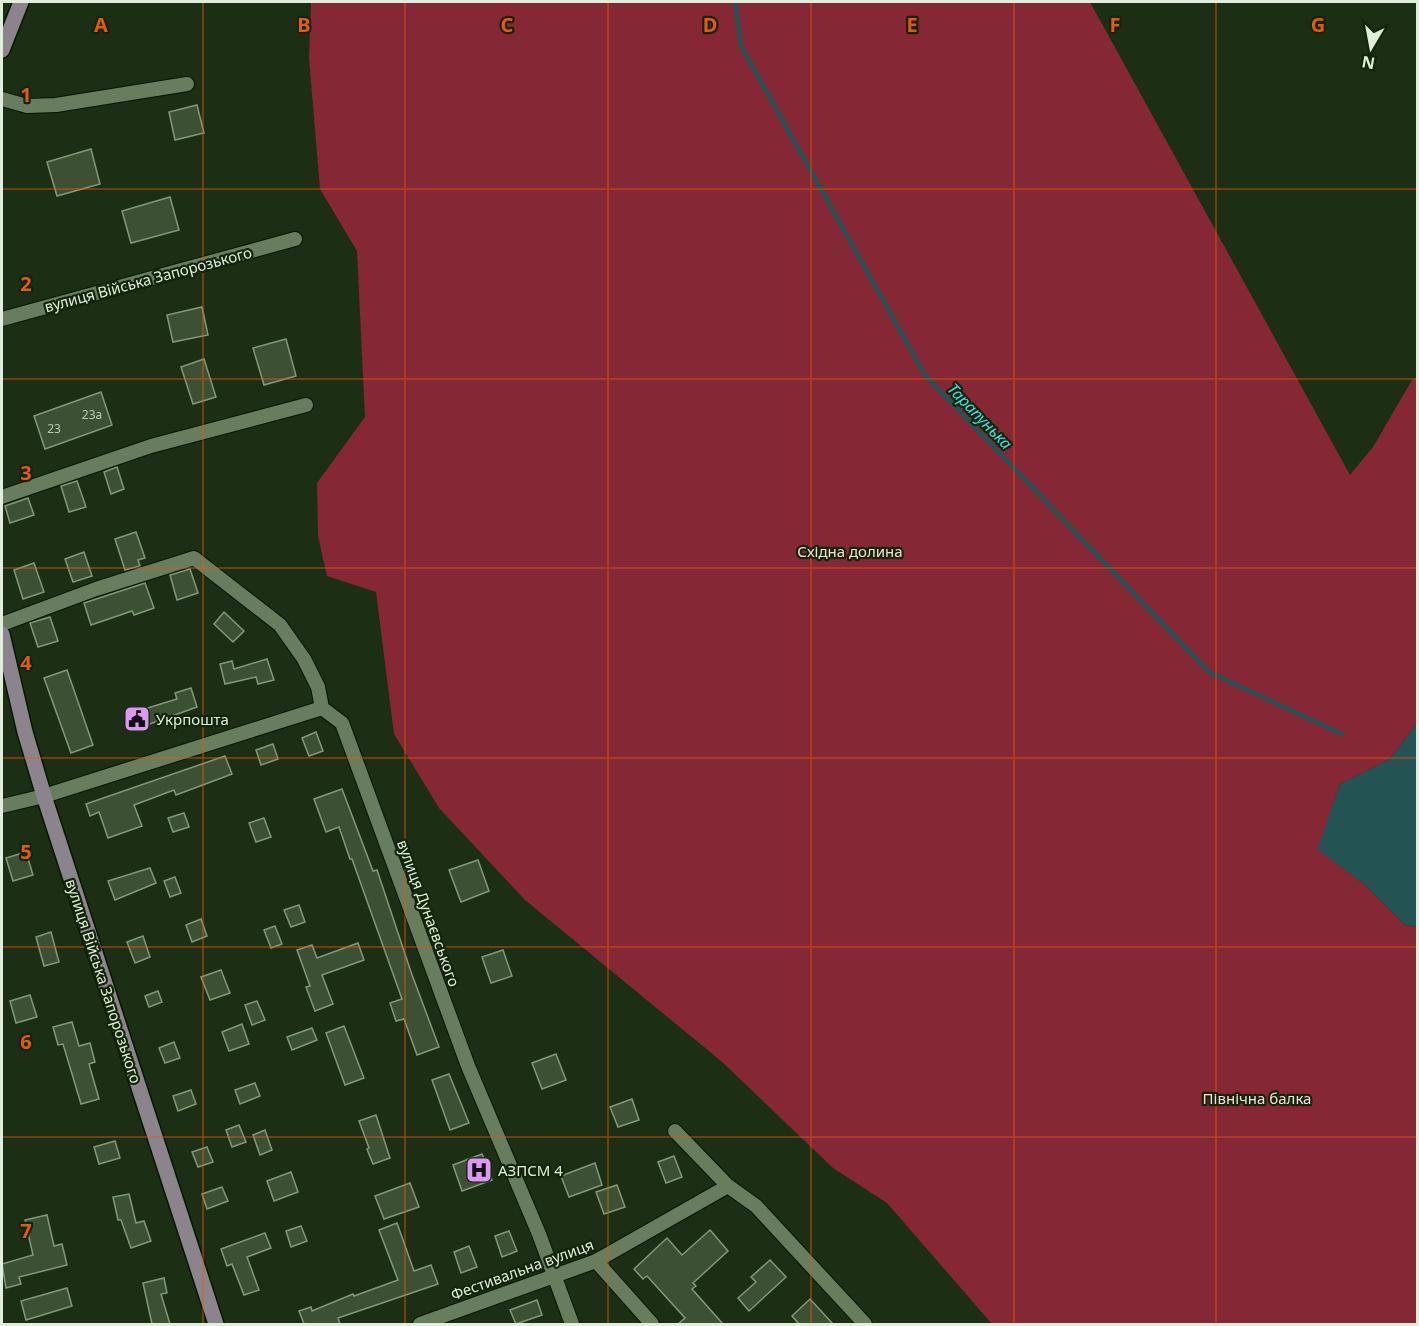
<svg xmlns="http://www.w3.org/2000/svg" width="1419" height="1326" viewBox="0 0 1419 1326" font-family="'Noto Sans',sans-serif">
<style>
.forest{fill:#852734}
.water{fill:#245354}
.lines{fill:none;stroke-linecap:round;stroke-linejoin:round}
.stream{stroke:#245354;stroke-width:4.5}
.building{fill:#3c5134;stroke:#829979;stroke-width:1.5}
.street-casing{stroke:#051700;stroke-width:16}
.secondary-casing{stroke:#051700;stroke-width:18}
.street{stroke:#677d5e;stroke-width:14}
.secondary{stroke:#8b848c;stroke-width:15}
.grid{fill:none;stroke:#e8590c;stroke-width:1.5;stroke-opacity:0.55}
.labels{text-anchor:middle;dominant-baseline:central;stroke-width:4.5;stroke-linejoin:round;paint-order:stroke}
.number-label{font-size:12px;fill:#b8c7b2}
.street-label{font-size:15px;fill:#e1eedc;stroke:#13250a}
.park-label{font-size:15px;fill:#f8dcdc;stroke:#13250a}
.poi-label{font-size:15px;fill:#e1eedc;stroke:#13250a;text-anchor:start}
.water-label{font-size:16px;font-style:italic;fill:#3ddcdf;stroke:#13250a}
.grid-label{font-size:20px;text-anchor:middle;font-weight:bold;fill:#e8590c;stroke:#13250a;stroke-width:4.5;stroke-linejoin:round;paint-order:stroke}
</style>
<rect width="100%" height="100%" fill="#1c2f14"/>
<path class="forest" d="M 311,2 L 1090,2 L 1350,475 L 1373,447 L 1412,380 L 1417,377 L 1417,723 L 1390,759 L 1340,784 L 1318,849 L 1365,885 L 1405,925 L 1417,927 L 1417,1324 L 992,1324 L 887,1203 L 833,1168 L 721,1061 L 525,900 L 439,808 L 394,734 L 376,592 L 327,576 L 318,536 L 317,483 L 365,417 L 357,251 L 320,189 L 309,58 Z"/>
<path class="water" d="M 1417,723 L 1418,927 L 1417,927 L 1405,925 L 1365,885 L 1317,849 L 1340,784 L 1390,759 Z"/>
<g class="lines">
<path class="stream" d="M 735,2 L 741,46 L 925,375 L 1209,672 L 1342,734"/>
</g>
<g class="building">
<path d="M 197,105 L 204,133 L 175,140 L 169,112 Z"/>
<path d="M 91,149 L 100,184 L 57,196 L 47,162 Z"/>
<path d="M 170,197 L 179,230 L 131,243 L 122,211 Z"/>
<path d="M 202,307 L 208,335 L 173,342 L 167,315 Z"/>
<path d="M 286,339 L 296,376 L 264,385 L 253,348 Z"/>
<path d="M 204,359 L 216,397 L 193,404 L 181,367 Z"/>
<path d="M 101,392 L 112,425 L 45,449 L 34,416 Z"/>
<path d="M 117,467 L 124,489 L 111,494 L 104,472 Z"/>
<path d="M 77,481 L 86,507 L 69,512 L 61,486 Z"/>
<path d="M 28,498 L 34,515 L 10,523 L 5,506 Z"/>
<path d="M 136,532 L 145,558 L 138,560 L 140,566 L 125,570 L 115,539 Z"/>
<path d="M 84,552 L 92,576 L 73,582 L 65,559 Z"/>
<path d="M 34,563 L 44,592 L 23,599 L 14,570 Z"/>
<path d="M 190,569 L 198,593 L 177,600 L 170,575 Z"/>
<path d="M 145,583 L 154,608 L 134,615 L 132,611 L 91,625 L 84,603 Z"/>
<path d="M 224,612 L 244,631 L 233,642 L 214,624 Z"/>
<path d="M 50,617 L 58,641 L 38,647 L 30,623 Z"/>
<path d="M 267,659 L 274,680 L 258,684 L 256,677 L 225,684 L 220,664 L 232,661 L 234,669 Z"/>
<path d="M 67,670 L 93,745 L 71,753 L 44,678 Z"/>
<path d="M 191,688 L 197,707 L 133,730 L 128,714 L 177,699 L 175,693 Z"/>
<path d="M 316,732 L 323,751 L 309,756 L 302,738 Z"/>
<path d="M 273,744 L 278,759 L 261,765 L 256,750 Z"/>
<path d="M 225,756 L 232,774 L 176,795 L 174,790 L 134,805 L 142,826 L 108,838 L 99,812 L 90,816 L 86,804 Z"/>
<path d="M 342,789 L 373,871 L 377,870 L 411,972 L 439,1047 L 417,1055 L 404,1019 L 396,1021 L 390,1003 L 402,999 L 352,859 L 350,859 L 339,827 L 326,832 L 314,799 Z"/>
<path d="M 184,813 L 189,827 L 173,832 L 168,818 Z"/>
<path d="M 264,818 L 271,837 L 256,842 L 249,823 Z"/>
<path d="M 26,852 L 33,875 L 13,881 L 6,858 Z"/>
<path d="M 478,860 L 489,891 L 461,902 L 449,870 Z"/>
<path d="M 150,868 L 156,883 L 115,900 L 108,881 Z"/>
<path d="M 175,877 L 181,893 L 170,897 L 164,881 Z"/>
<path d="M 299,905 L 305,922 L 291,927 L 284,910 Z"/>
<path d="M 201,919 L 207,936 L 192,942 L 186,925 Z"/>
<path d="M 275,926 L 282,944 L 271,948 L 264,930 Z"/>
<path d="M 51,932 L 59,962 L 44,966 L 36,937 Z"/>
<path d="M 143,936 L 150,957 L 135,963 L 127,942 Z"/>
<path d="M 358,943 L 364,960 L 322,975 L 333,1004 L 315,1011 L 306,987 L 310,986 L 297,950 L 312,945 L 317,958 Z"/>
<path d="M 503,950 L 512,976 L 491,983 L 482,957 Z"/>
<path d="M 221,970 L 230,993 L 210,1000 L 201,977 Z"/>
<path d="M 158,991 L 162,1002 L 149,1007 L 145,996 Z"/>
<path d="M 30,995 L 37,1017 L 16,1023 L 10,1001 Z"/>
<path d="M 257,1001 L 265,1020 L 252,1025 L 245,1005 Z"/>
<path d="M 72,1022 L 79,1046 L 90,1043 L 95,1062 L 89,1064 L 99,1099 L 81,1104 L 63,1044 L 58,1045 L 53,1027 Z"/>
<path d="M 242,1024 L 249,1044 L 229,1051 L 222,1032 Z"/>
<path d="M 344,1026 L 364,1078 L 345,1085 L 326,1033 Z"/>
<path d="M 312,1028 L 317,1040 L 292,1050 L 287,1037 Z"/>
<path d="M 174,1042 L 180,1058 L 165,1063 L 159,1048 Z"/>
<path d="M 556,1054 L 566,1080 L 542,1089 L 532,1063 Z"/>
<path d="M 449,1074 L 469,1123 L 450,1130 L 432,1080 Z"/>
<path d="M 255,1083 L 260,1096 L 240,1104 L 235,1090 Z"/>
<path d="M 191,1090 L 196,1104 L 178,1111 L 173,1096 Z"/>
<path d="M 632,1099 L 639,1120 L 618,1127 L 610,1107 Z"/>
<path d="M 376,1115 L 390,1158 L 373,1164 L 367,1149 L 369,1148 L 359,1121 Z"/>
<path d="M 239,1125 L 246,1142 L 232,1147 L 226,1130 Z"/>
<path d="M 265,1130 L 272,1150 L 260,1155 L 253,1135 Z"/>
<path d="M 115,1141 L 120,1158 L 99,1164 L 94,1147 Z"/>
<path d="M 207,1147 L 213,1162 L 198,1167 L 192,1152 Z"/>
<path d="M 482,1154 L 492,1180 L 462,1191 L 453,1165 Z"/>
<path d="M 674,1156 L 682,1177 L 666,1183 L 658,1162 Z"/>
<path d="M 595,1163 L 602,1185 L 569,1197 L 561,1176 Z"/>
<path d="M 291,1172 L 298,1192 L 274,1201 L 267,1181 Z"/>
<path d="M 410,1183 L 419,1207 L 384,1219 L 375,1196 Z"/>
<path d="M 617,1185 L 625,1207 L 604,1214 L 596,1192 Z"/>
<path d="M 222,1187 L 228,1201 L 207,1209 L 202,1194 Z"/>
<path d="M 129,1194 L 136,1223 L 144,1221 L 151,1241 L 131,1248 L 121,1220 L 118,1220 L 113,1197 Z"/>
<path d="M 47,1215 L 54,1246 L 62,1244 L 67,1265 L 19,1277 L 21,1284 L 6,1288 L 2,1264 L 33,1255 L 25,1220 Z"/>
<path d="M 397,1223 L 414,1271 L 431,1265 L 438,1284 L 338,1318 L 340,1324 L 304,1324 L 299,1311 L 311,1307 L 312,1311 L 353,1294 L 354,1296 L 398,1280 L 379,1230 Z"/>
<path d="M 301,1226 L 307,1241 L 291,1247 L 286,1231 Z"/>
<path d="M 710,1230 L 728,1251 L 693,1283 L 696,1286 L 692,1289 L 723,1324 L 678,1324 L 685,1318 L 647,1276 L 643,1279 L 634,1269 L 667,1238 L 682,1255 Z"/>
<path d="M 509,1231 L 517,1251 L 502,1257 L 495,1236 Z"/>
<path d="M 265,1233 L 271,1248 L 247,1257 L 259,1290 L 244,1295 L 232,1264 L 227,1266 L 221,1249 Z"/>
<path d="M 469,1246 L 477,1267 L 461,1273 L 454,1252 Z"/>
<path d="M 770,1260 L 786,1277 L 749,1311 L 738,1298 L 756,1282 L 751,1277 Z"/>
<path d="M 164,1278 L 167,1293 L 161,1294 L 170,1324 L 152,1324 L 143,1283 Z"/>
<path d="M 67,1288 L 72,1306 L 26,1320 L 21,1301 Z"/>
<path d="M 810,1299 L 833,1324 L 799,1324 L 792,1316 Z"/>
<path d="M 537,1300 L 542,1315 L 516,1324 L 510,1310 Z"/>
</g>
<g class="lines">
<g class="street-casing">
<g id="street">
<path d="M 2,99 L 27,106 L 56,105 L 187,84"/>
<path d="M 2,319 L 295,239"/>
<path d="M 2,497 L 151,446 L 306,405"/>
<path d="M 2,624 L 96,589 L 194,558 L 280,625 L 304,659 L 318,687 L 322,708 L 342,723 L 468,1066 L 539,1234 L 572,1324"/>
<path d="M 2,806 L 44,796 L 322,708"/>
<path d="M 675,1131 L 728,1186 L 756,1206 L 865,1324"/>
<path d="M 596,1261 L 652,1324"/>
<path d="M 420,1324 L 596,1261 L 728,1186"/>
</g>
</g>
<g class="secondary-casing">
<g id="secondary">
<path d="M 2,50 L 21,2"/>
<path d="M 2,634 L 25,732 L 44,796 L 216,1324"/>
</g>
</g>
<use href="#street" class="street"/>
<use href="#secondary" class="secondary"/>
</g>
<path class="grid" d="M 203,2 L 203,1324M 405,2 L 405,1324M 608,2 L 608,1324M 811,2 L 811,1324M 1014,2 L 1014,1324M 1216,2 L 1216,1324M 2,189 L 1418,189M 2,379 L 1418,379M 2,568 L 1418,568M 2,758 L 1418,758M 2,947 L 1418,947M 2,1137 L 1418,1137"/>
<defs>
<g id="civic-square" transform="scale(1.35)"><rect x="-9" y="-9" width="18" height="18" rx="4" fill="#dc99f4" stroke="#13250a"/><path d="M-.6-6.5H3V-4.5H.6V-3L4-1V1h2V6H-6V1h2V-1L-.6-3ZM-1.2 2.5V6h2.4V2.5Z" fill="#111"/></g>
<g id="hospital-square" transform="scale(1.35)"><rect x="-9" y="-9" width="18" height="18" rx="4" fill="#dc99f4" stroke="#13250a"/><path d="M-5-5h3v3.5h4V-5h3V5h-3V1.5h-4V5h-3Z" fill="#111"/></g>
</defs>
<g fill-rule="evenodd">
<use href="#civic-square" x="137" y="719"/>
<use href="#hospital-square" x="479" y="1170"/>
</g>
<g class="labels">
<g class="number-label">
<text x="92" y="414">23а</text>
<text x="54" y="428">23</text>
</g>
<g class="street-label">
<text transform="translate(148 279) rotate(-15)">вулиця Війська Запорозького</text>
<text transform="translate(429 913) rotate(70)">вулиця Дунаєвського</text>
<text transform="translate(104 981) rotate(72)">вулиця Війська Запорозького</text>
<text transform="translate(522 1269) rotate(-20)">Фестивальна вулиця</text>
</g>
<g class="park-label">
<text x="850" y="551">Східна долина</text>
<text x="1257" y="1098">Північна балка</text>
</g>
<g class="poi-label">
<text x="156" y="719">Укрпошта</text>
<text x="498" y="1170">АЗПСМ 4</text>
</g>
<g class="water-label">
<text transform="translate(980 416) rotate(46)">Тарапунька</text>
</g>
</g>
<g class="grid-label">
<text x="101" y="32">A</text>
<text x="304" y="32">B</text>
<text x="507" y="32">C</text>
<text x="710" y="32">D</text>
<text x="912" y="32">E</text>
<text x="1115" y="32">F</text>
<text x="1318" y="32">G</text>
<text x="26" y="102">1</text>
<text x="26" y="291">2</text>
<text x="26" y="480">3</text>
<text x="26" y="670">4</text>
<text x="26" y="859">5</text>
<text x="26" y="1049">6</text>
<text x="26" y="1238">7</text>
</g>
<rect width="1419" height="1326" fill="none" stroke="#e1eedc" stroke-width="6"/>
<g transform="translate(1371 48) rotate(190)" stroke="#13250a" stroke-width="4.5" paint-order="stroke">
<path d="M0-4.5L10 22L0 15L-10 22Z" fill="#e1eedc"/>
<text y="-9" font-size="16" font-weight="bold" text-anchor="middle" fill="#e1eedc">N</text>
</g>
</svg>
